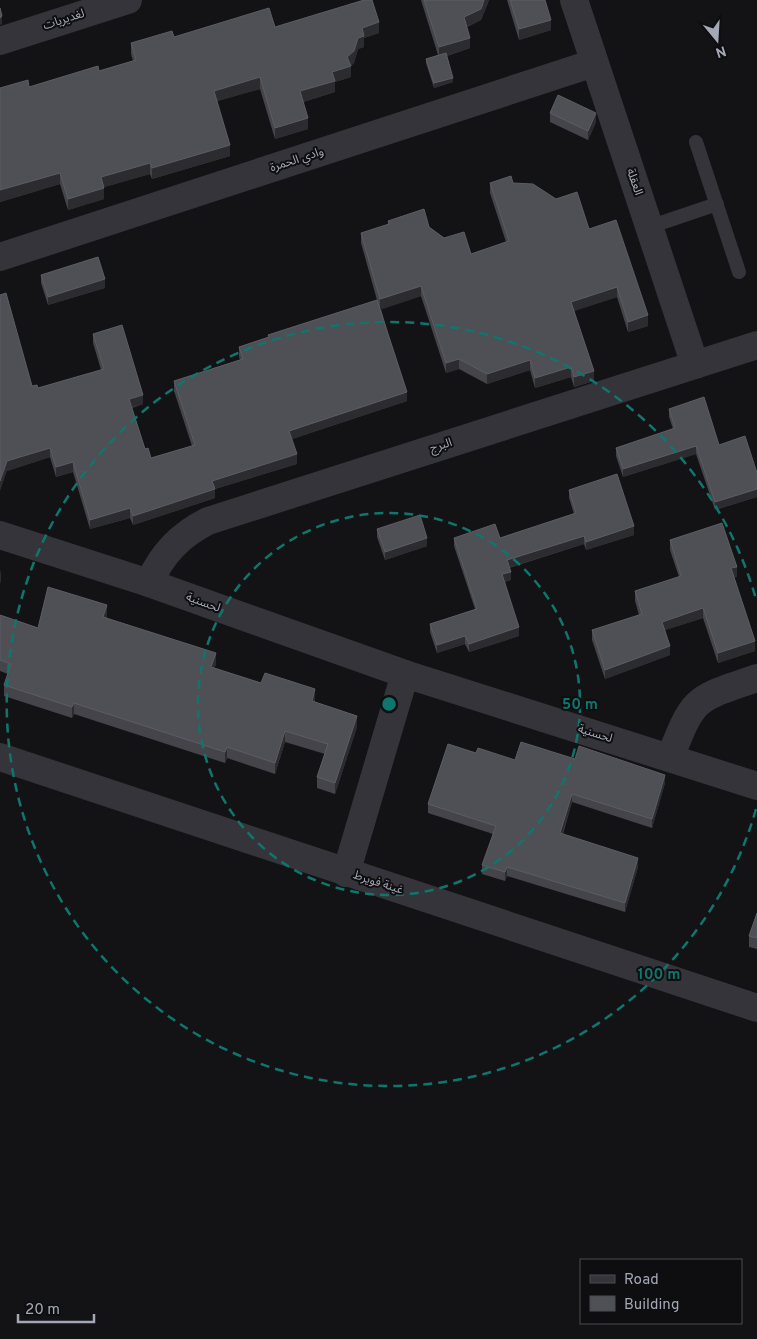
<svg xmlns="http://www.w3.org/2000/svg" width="757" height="1339" viewBox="0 0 757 1339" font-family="Overpass,'Noto Sans Arabic',sans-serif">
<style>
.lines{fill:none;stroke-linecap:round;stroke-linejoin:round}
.service{stroke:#34343a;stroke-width:14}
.minor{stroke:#34343a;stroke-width:28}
.wall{fill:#44444a}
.shaded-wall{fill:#2c2c30}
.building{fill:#4f4f56;stroke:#5c5d65}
.ring{fill:none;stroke:#0f766e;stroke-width:2.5;stroke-dasharray:9 6}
.labels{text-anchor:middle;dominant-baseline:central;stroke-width:4;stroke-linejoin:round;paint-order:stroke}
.street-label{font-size:12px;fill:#a4a8b6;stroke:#0e0e10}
.centre{fill:#0f766e;stroke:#0e0e10;stroke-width:2.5}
.ring-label{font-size:15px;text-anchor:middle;font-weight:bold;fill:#0f766e;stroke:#0e0e10;stroke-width:4;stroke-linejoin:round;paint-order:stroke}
</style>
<rect width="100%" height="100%" fill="#131315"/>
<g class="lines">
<g class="service">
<path d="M 696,142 L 739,272"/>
<path d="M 649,227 L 717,204"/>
</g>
<g class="minor">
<path d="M 574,0 L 695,365"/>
<path d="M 0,41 L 128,0"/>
<path d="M 0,257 L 594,63"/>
<path d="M 0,535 L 149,583 L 405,674 L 757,786"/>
<path d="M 149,583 C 162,554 180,535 208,521 L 757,345"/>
<path d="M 0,757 L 757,1008"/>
<path d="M 670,758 C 694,696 695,699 757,678"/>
<path d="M 346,873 L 405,674"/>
</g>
</g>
<g class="wall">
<path d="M 421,0 L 489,0 L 481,20 L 467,27 L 470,48 L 447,56 L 453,82 L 434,88 L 426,63 L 426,59 L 438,55 Z"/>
<path d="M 507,0 L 545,0 L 551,30 L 519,40 Z"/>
<path d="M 275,27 L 379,33 L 364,38 L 364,47 L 358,49 L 354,63 L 350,66 L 351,77 L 335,82 L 335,92 L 303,102 L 308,129 L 275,139 L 260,89 L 217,101 L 230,156 L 152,179 L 150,174 L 104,187 L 104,199 L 68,210 L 60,184 L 0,202 L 0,88 L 29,87 L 99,71 L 133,61 L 131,54 L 131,43 L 174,37 Z"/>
<path d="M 550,113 L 596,122 L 588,140 L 550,122 Z"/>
<path d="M 490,183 L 513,183 L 589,229 L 648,326 L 628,332 L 617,297 L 574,311 L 594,381 L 574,387 L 571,377 L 535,388 L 530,370 L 487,384 L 459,369 L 446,373 L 421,296 L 381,309 L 407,401 L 292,439 L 297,464 L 215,489 L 215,498 L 133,525 L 130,518 L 90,529 L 73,472 L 56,477 L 50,457 L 7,471 L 32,386 L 38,388 L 101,370 L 93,343 L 93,334 L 143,404 L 132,408 L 145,449 L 151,458 L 192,446 L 174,391 L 174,381 L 240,360 L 239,357 L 239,347 L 268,338 L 268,335 L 377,300 L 361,243 L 361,233 L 388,225 L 388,221 L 429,227 L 444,238 L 471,254 L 506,242 L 490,193 Z"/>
<path d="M 41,275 L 105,288 L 48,305 L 41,283 Z"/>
<path d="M 669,409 L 719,445 L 757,473 L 757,497 L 715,510 L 696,454 L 623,477 L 616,456 L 616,448 L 673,429 L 669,417 Z"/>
<path d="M 569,490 L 634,535 L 586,550 L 584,544 L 509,568 L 511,580 L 505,582 L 519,636 L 469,652 L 465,644 L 437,653 L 430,632 L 430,624 L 475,609 L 454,546 L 454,538 L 500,538 L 574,514 L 569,498 Z"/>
<path d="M 377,529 L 427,546 L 385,560 L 377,537 Z"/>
<path d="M 670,540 L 737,577 L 734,577 L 755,651 L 718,663 L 703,618 L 665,630 L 670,655 L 605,679 L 592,640 L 592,630 L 639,615 L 635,601 L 635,591 L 679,577 L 670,550 Z"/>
<path d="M 0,615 L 38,628 L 107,616 L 106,618 L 216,664 L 214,668 L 315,700 L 315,702 L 357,727 L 335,794 L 317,788 L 317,777 L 325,754 L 285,742 L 275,774 L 227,758 L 225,763 L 74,714 L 72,718 L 4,696 L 4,685 L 8,674 L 0,671 Z"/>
<path d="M 476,753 L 515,760 L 575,759 L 665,783 L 652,828 L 572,802 L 563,834 L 638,867 L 625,912 L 507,876 L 505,881 L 482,874 L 482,865 L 493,834 L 428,813 L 428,804 Z"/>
<path d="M 757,913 L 757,949 L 749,947 L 749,936 Z"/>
</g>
<g class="shaded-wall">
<path d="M 484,0 L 489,0 L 481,20 L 464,28 L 464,17 Z"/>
<path d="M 2,16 L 2,24 L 0,25 L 0,18 Z"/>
<path d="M 551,20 L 551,30 L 519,40 L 519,29 Z"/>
<path d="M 379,22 L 379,33 L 364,38 L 364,47 L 358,49 L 354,63 L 350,67 L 351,66 L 351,77 L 335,82 L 335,92 L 300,103 L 300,91 L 332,72 L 347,57 L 362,28 Z"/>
<path d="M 470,38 L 470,48 L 439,58 L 439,47 Z"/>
<path d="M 260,77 L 260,89 L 214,102 L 214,91 Z"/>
<path d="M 453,78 L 453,82 L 434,88 L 434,83 Z"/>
<path d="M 596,113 L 596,122 L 588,140 L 588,131 Z"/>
<path d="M 308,118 L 308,129 L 275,139 L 275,128 Z"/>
<path d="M 230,145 L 230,156 L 152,179 L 152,168 Z"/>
<path d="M 150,163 L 150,174 L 101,188 L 101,177 Z"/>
<path d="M 60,173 L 60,184 L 0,202 L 0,190 Z"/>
<path d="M 104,188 L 104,199 L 68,210 L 68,199 Z"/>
<path d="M 105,279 L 105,288 L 48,305 L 48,297 Z"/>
<path d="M 421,286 L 421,296 L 380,310 L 380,299 Z"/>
<path d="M 617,287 L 617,297 L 571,312 L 571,302 Z"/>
<path d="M 648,315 L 648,326 L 628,332 L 628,322 Z"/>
<path d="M 459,359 L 459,369 L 446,373 L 446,363 Z"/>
<path d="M 530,360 L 530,370 L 487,384 L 487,374 Z"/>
<path d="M 571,367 L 571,377 L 535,388 L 535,378 Z"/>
<path d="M 594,371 L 594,381 L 574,387 L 574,377 Z"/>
<path d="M 407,392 L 407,401 L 289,440 L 289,431 Z"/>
<path d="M 143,395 L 143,404 L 129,408 L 129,399 Z"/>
<path d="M 696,446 L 696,454 L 623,477 L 623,469 Z"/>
<path d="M 50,448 L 50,457 L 7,471 L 0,491 L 0,481 L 7,461 Z"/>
<path d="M 297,454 L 297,464 L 215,489 L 215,498 L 133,525 L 133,516 L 212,481 Z"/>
<path d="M 73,462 L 73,472 L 56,477 L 56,467 Z"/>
<path d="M 757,489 L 757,497 L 715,510 L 715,502 Z"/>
<path d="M 130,508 L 130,518 L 90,529 L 90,520 Z"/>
<path d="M 634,526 L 634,535 L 586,550 L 586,542 Z"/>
<path d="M 584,536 L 584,544 L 507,568 L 507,560 Z"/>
<path d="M 427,538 L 427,546 L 385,560 L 385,552 Z"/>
<path d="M 737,567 L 737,577 L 731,578 L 731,568 Z"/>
<path d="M 1,570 L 1,581 L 0,584 L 0,573 Z"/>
<path d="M 511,572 L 511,580 L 502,583 L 502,574 Z"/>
<path d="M 107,605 L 107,616 L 103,628 L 103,617 Z"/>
<path d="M 703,608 L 703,618 L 662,631 L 662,622 Z"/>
<path d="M 519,627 L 519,636 L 469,652 L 469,644 Z"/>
<path d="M 465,636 L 465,644 L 437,653 L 437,645 Z"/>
<path d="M 755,641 L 755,651 L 718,663 L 718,653 Z"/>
<path d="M 670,646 L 670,655 L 605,679 L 605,670 Z"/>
<path d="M 216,653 L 216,664 L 211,678 L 211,667 Z"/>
<path d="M 315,689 L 315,700 L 312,712 L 312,701 Z"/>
<path d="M 74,703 L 74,714 L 72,718 L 72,707 Z"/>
<path d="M 357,716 L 357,727 L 335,794 L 335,783 Z"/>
<path d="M 285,731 L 285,742 L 275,774 L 275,763 Z"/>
<path d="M 227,747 L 227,758 L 225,763 L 225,752 Z"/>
<path d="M 665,775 L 665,783 L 652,828 L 652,819 Z"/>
<path d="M 572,794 L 572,802 L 560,841 L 560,833 Z"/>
<path d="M 638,858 L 638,867 L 625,912 L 625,903 Z"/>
<path d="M 507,867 L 507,876 L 505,881 L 505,872 Z"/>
</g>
<g class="building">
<path d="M 364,0 L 372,0 L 379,22 L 362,28 L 364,36 L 358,38 L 354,51 L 347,57 L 351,66 L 332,72 L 335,81 L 300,91 L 308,118 L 275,128 L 260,77 L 214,91 L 230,145 L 152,168 L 150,163 L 101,177 L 104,188 L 68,199 L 60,173 L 0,190 L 0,88 L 28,80 L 29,87 L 98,66 L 99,71 L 136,60 L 131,43 L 172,31 L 174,37 L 269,8 L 275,27 Z"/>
<path d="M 424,0 L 484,0 L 481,9 L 464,17 L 470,38 L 439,47 Z"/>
<path d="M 510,0 L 545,0 L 551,20 L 519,29 Z"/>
<path d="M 0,8 L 2,16 L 0,18 Z"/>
<path d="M 446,53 L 453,78 L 434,83 L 426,59 Z"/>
<path d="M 558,95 L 596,113 L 588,131 L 550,113 Z"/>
<path d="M 511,176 L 513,183 L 533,184 L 556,199 L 577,192 L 589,229 L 616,220 L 648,315 L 628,322 L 617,287 L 571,302 L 594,371 L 574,377 L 571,367 L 535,378 L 530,360 L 487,374 L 459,359 L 446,363 L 421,286 L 380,299 L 361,233 L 389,224 L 388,221 L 424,209 L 429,227 L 444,238 L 464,232 L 471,254 L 509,241 L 490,183 Z"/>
<path d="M 98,257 L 105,279 L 48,297 L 41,275 Z"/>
<path d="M 6,293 L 32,386 L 37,385 L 38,388 L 104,369 L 93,334 L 122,325 L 143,395 L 129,399 L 145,449 L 148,448 L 151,458 L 195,445 L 174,381 L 243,359 L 239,347 L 269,337 L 268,335 L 377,300 L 407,392 L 289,431 L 297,454 L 212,481 L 215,489 L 133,516 L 130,508 L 90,520 L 73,462 L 56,467 L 50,448 L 7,461 L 0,481 L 0,295 Z"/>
<path d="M 704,397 L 719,445 L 745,436 L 757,473 L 757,489 L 715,502 L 696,446 L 623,469 L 616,448 L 675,428 L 669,409 Z"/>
<path d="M 617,474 L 634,526 L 586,542 L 584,536 L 507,560 L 511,572 L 502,574 L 519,627 L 469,644 L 465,636 L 437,645 L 430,624 L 477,609 L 454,538 L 495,524 L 500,538 L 576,513 L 569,490 Z"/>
<path d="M 420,515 L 427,538 L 385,552 L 377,529 Z"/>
<path d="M 722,523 L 737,567 L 731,568 L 755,641 L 718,653 L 703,608 L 662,622 L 670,646 L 605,670 L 592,630 L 642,614 L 635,591 L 681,576 L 670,540 Z"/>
<path d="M 48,587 L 107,605 L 103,617 L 216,653 L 211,667 L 261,683 L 265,673 L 315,689 L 312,701 L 357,716 L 335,783 L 317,777 L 328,744 L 285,731 L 275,763 L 227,747 L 225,752 L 74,703 L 72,707 L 4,685 L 11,664 L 0,660 L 0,615 L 38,628 Z"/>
<path d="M 521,742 L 575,759 L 579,746 L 665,775 L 652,819 L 572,794 L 560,833 L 638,858 L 625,903 L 507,867 L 505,872 L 482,865 L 496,826 L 428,804 L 448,744 L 476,753 L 478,748 L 515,760 Z"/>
<path d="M 757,913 L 757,938 L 749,936 Z"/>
</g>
<g class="ring">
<circle cx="389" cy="704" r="191"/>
<path d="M756 809A382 382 0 1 1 756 599"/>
</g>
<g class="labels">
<g class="street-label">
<text transform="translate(64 20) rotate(-18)">لغديريات</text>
<text transform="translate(297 160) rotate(-18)">وادي الحمرة</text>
<text transform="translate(634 182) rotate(71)">العقلة</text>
<text transform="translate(441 446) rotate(-18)">البرج</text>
<text transform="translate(203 603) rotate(20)">لحسنية</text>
<text transform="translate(595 734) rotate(17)">لحسنية</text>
<text transform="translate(378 883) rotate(18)">غينة فويرط</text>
</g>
</g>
<circle cx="389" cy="704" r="8" class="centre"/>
<g class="ring-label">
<text x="580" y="709">50 m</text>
<text x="659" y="979">100 m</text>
</g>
<rect x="580" y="1259" width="162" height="65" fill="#0e0e10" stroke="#4a4c52"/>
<rect x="590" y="1275" width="25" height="8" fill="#34343a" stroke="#4a4c52"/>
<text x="624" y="1284" font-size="15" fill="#a4a8b6">Road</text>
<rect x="590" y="1296" width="25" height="15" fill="#4f4f56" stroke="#4a4c52"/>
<text x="624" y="1309" font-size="15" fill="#a4a8b6">Building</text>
<g transform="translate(717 40) rotate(162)" stroke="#0e0e10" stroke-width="4" paint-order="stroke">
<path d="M0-4L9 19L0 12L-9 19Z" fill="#a4a8b6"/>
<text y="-8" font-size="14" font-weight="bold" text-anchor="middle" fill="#a4a8b6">N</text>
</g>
<path d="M18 1314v8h76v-8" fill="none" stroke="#a4a8b6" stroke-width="2.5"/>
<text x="25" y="1314" font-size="15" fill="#a4a8b6" stroke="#0e0e10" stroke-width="4" paint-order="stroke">20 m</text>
</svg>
